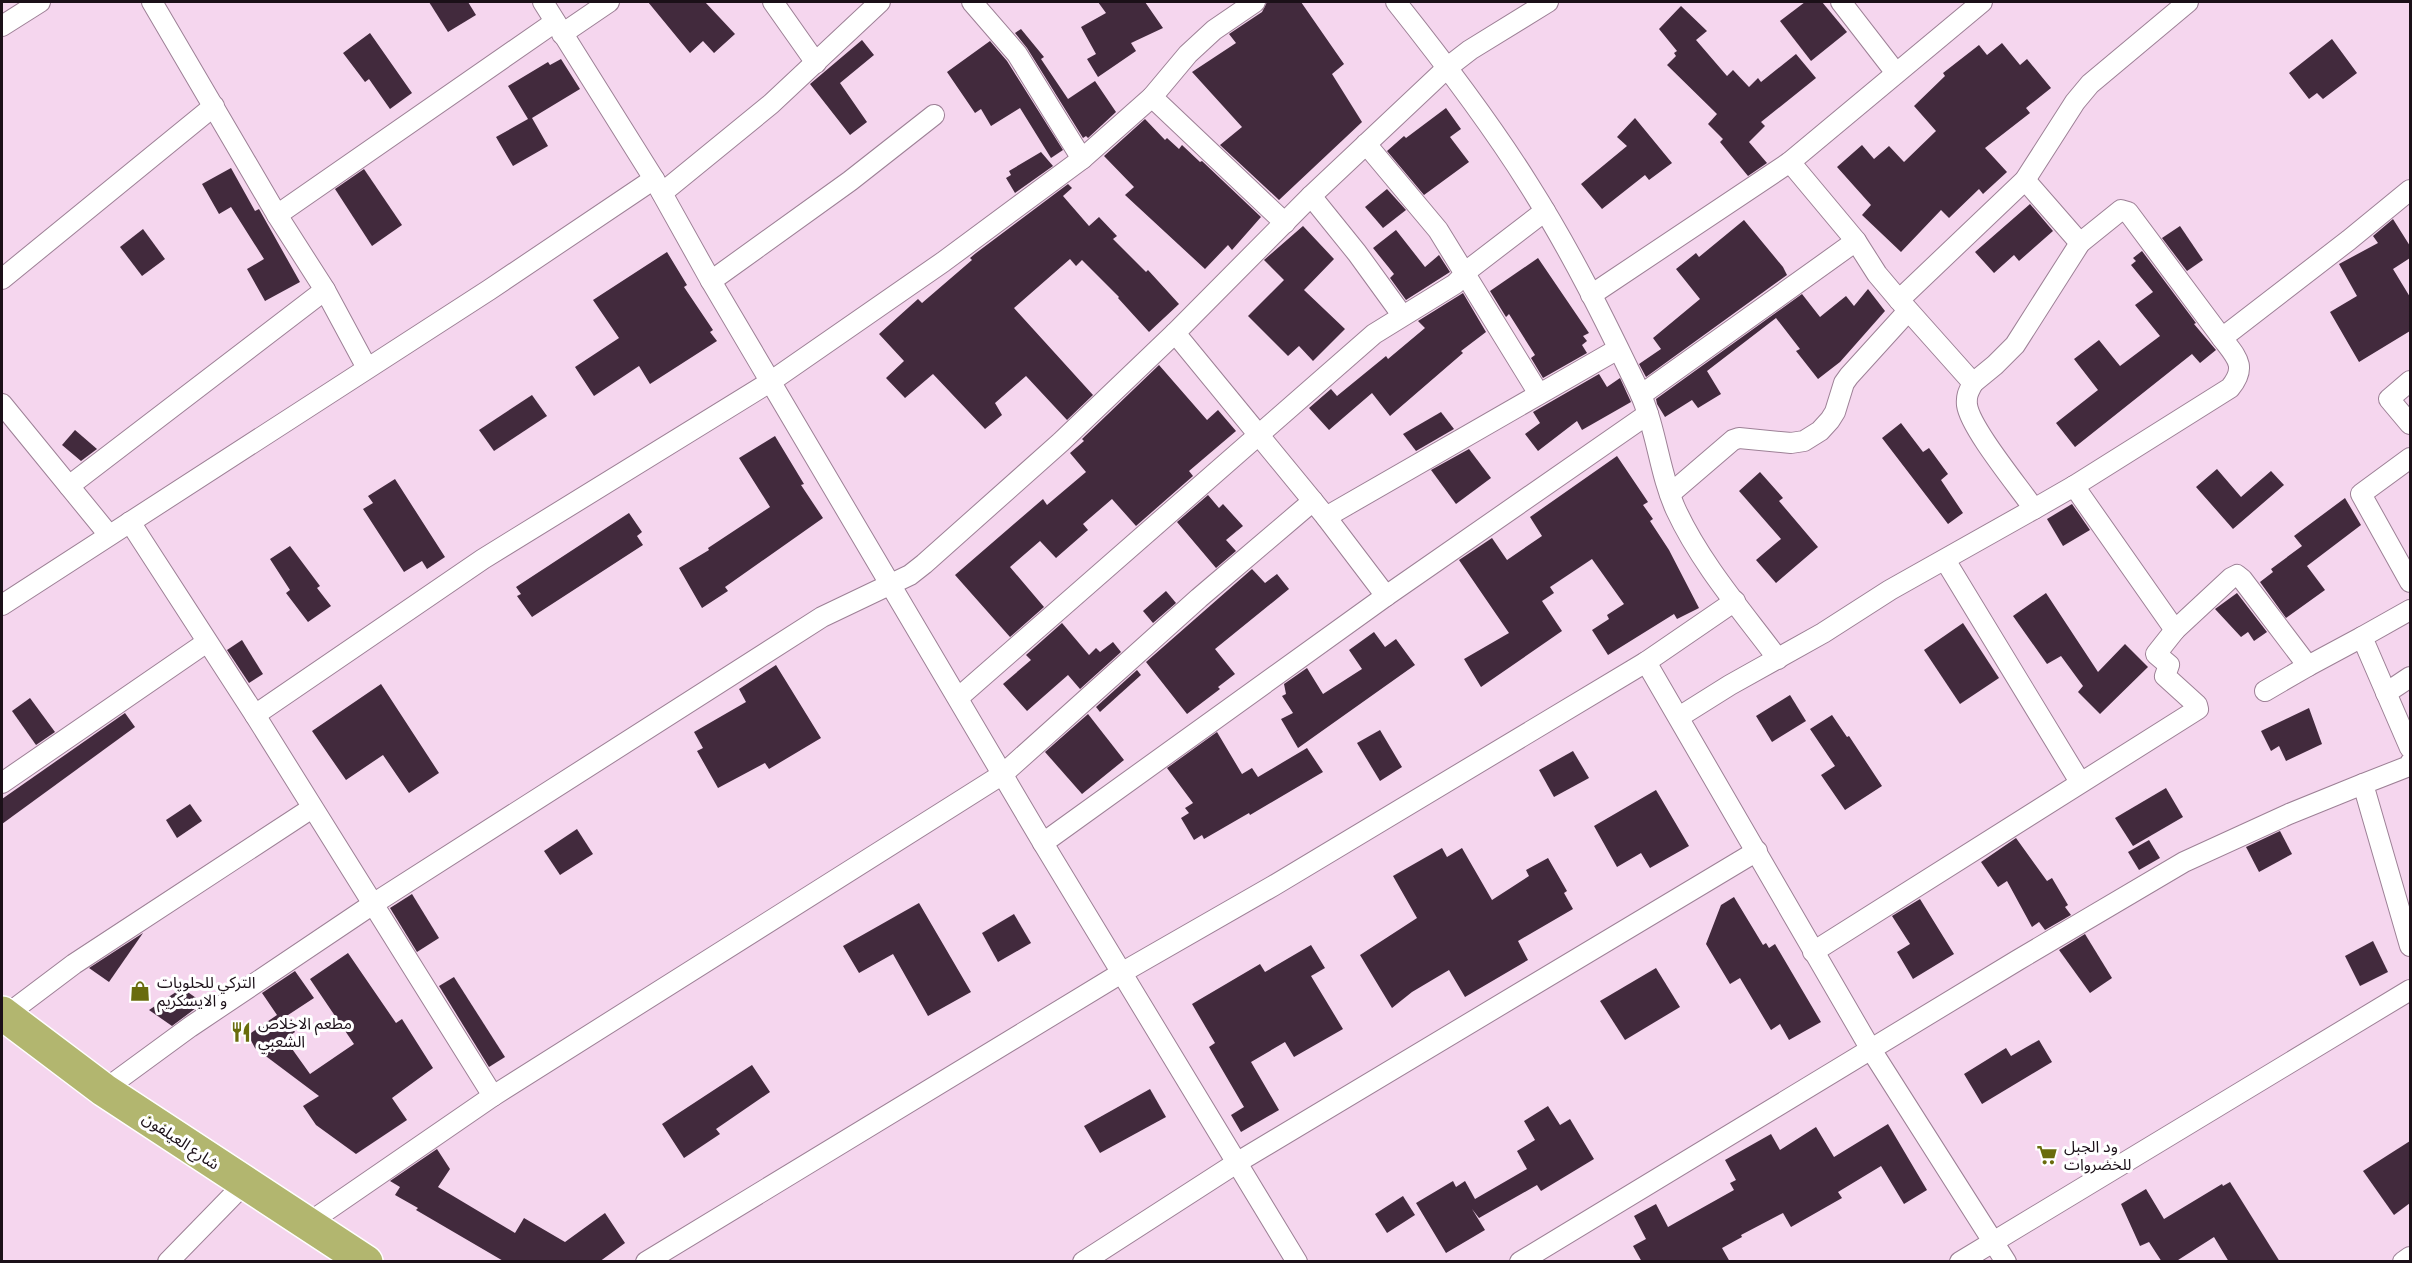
<svg xmlns="http://www.w3.org/2000/svg" width="2412" height="1263" viewBox="0 0 2412 1263" font-family="'Roboto Condensed','Noto Sans Arabic',sans-serif">
<style>
.building{fill:#422a3d}
.lines{fill:none;stroke-linecap:round;stroke-linejoin:round}
.street-casing{stroke:#9d8096;stroke-width:22}
.highway-casing{stroke:#fff;stroke-width:36}
.street{stroke:#fff;stroke-width:20}
.highway{stroke:#b2b66f;stroke-width:33}
.labels{text-anchor:middle;dominant-baseline:central;stroke-width:6;stroke-linejoin:round;paint-order:stroke}
.poi-label{font-size:16px;fill:#1b1018;stroke:#fff;text-anchor:start}
.street-label{font-size:16px;fill:#1b1018;stroke:#fff}
</style>
<rect width="100%" height="100%" fill="#f5d6ee"/>
<g class="building">
<path d="M 429,2 L 468,2 L 476,15 L 448,32 Z"/>
<path d="M 648,2 L 705,2 L 735,34 L 714,53 L 703,41 L 690,53 Z"/>
<path d="M 1098,2 L 1145,2 L 1163,28 L 1131,43 L 1136,51 L 1098,77 L 1087,59 L 1096,54 L 1081,27 L 1106,13 Z"/>
<path d="M 1267,2 L 1301,2 L 1344,64 L 1332,74 L 1362,122 L 1279,200 L 1220,145 L 1242,127 L 1192,72 L 1236,43 L 1229,34 L 1262,12 Z"/>
<path d="M 1805,2 L 1822,2 L 1847,32 L 1811,61 L 1780,21 Z"/>
<path d="M 1681,6 L 1707,31 L 1696,40 L 1727,76 L 1733,70 L 1749,87 L 1758,78 L 1761,82 L 1796,54 L 1816,78 L 1761,122 L 1765,126 L 1749,142 L 1767,163 L 1748,176 L 1720,142 L 1723,139 L 1708,124 L 1717,114 L 1667,65 L 1676,56 L 1674,53 L 1677,51 L 1659,29 Z"/>
<path d="M 1021,29 L 1044,57 L 1041,59 L 1068,99 L 1095,81 L 1116,112 L 1088,138 L 1086,136 L 1083,138 L 1027,48 L 1015,33 Z"/>
<path d="M 370,33 L 412,93 L 390,109 L 369,79 L 365,82 L 343,53 Z"/>
<path d="M 2332,39 L 2357,73 L 2323,99 L 2317,93 L 2309,99 L 2289,73 Z"/>
<path d="M 862,40 L 874,55 L 840,83 L 867,122 L 850,135 L 810,84 Z"/>
<path d="M 990,41 L 1007,61 L 1063,150 L 1051,158 L 1020,108 L 991,126 L 981,109 L 975,113 L 947,72 Z"/>
<path d="M 2002,43 L 2020,65 L 2027,59 L 2051,88 L 2026,108 L 2030,113 L 1985,148 L 2007,172 L 1983,194 L 1979,189 L 1949,218 L 1941,210 L 1901,252 L 1862,215 L 1871,205 L 1837,167 L 1862,145 L 1874,159 L 1889,146 L 1904,162 L 1936,131 L 1914,106 L 1945,76 L 1943,73 L 1979,45 L 1987,55 Z"/>
<path d="M 561,59 L 580,89 L 532,118 L 548,146 L 513,166 L 496,137 L 528,119 L 508,86 L 548,62 L 550,65 Z"/>
<path d="M 1446,108 L 1461,129 L 1450,137 L 1469,162 L 1424,195 L 1387,151 L 1404,136 L 1406,138 Z"/>
<path d="M 1635,118 L 1672,163 L 1649,180 L 1645,175 L 1602,209 L 1581,184 L 1627,146 L 1617,137 Z"/>
<path d="M 1145,119 L 1165,140 L 1167,138 L 1179,149 L 1182,145 L 1200,162 L 1202,161 L 1261,217 L 1232,250 L 1228,245 L 1205,269 L 1125,195 L 1134,187 L 1104,156 Z"/>
<path d="M 1041,152 L 1053,166 L 1015,193 L 1006,178 L 1011,175 L 1009,171 Z"/>
<path d="M 231,168 L 255,211 L 259,209 L 300,282 L 265,301 L 247,269 L 264,259 L 231,207 L 219,214 L 202,184 Z"/>
<path d="M 364,169 L 402,225 L 372,246 L 335,189 Z"/>
<path d="M 1068,184 L 1072,188 L 1063,196 L 1089,226 L 1099,217 L 1117,236 L 1113,239 L 1146,272 L 1148,270 L 1179,304 L 1149,332 L 1118,298 L 1119,297 L 1082,260 L 1076,266 L 1070,259 L 1014,308 L 1093,395 L 1067,420 L 1026,376 L 995,403 L 1002,415 L 985,429 L 933,374 L 905,398 L 886,378 L 904,361 L 879,334 L 918,299 L 922,303 L 972,260 L 970,258 L 976,253 Z"/>
<path d="M 1387,189 L 1406,210 L 1383,228 L 1365,207 Z"/>
<path d="M 2030,204 L 2053,231 L 2019,261 L 2014,255 L 1994,273 L 1975,252 Z"/>
<path d="M 2393,219 L 2410,246 L 2410,258 L 2393,269 L 2410,297 L 2410,331 L 2359,362 L 2330,312 L 2357,296 L 2339,264 L 2378,243 L 2373,236 Z"/>
<path d="M 1744,220 L 1783,267 L 1787,275 L 1646,377 L 1639,364 L 1661,349 L 1653,338 L 1700,299 L 1676,269 L 1696,253 L 1699,257 Z"/>
<path d="M 1303,226 L 1334,259 L 1304,290 L 1345,329 L 1313,361 L 1299,346 L 1288,356 L 1248,316 L 1284,280 L 1264,260 Z"/>
<path d="M 2180,226 L 2203,260 L 2187,271 L 2162,238 Z"/>
<path d="M 143,229 L 165,259 L 142,276 L 120,247 Z"/>
<path d="M 1396,230 L 1425,267 L 1439,255 L 1450,272 L 1406,300 L 1390,278 L 1394,274 L 1373,248 Z"/>
<path d="M 2142,251 L 2196,323 L 2194,324 L 2216,350 L 2200,363 L 2192,354 L 2075,447 L 2056,423 L 2098,390 L 2074,359 L 2099,340 L 2120,366 L 2160,336 L 2135,305 L 2153,292 L 2131,265 L 2136,261 L 2133,258 Z"/>
<path d="M 667,252 L 687,285 L 684,287 L 713,330 L 710,332 L 717,341 L 650,384 L 639,366 L 594,396 L 575,367 L 619,338 L 593,300 Z"/>
<path d="M 1538,258 L 1589,333 L 1583,336 L 1587,341 L 1582,345 L 1587,353 L 1543,378 L 1531,358 L 1535,355 L 1509,314 L 1506,317 L 1490,291 Z"/>
<path d="M 1868,289 L 1885,311 L 1840,362 L 1818,379 L 1796,351 L 1800,349 L 1776,318 L 1707,371 L 1721,394 L 1698,408 L 1692,400 L 1665,417 L 1657,404 L 1656,399 L 1802,294 L 1820,317 L 1846,296 L 1854,306 Z"/>
<path d="M 1463,293 L 1486,332 L 1461,351 L 1463,353 L 1390,416 L 1372,393 L 1329,430 L 1309,408 L 1331,389 L 1337,396 L 1386,356 L 1388,359 L 1425,328 L 1418,321 Z"/>
<path d="M 1159,365 L 1207,420 L 1218,410 L 1236,431 L 1189,471 L 1193,476 L 1136,526 L 1112,499 L 1083,524 L 1088,530 L 1056,558 L 1040,541 L 1010,567 L 1044,607 L 1010,637 L 955,575 L 1043,499 L 1047,505 L 1086,472 L 1070,453 L 1084,441 L 1082,439 Z"/>
<path d="M 1599,374 L 1607,387 L 1620,378 L 1631,402 L 1582,430 L 1577,421 L 1538,451 L 1525,434 L 1540,423 L 1533,412 Z"/>
<path d="M 532,395 L 547,416 L 494,451 L 479,430 Z"/>
<path d="M 1441,412 L 1454,429 L 1416,451 L 1403,434 Z"/>
<path d="M 1901,423 L 1923,452 L 1929,448 L 1948,474 L 1941,480 L 1963,513 L 1948,524 L 1882,438 Z"/>
<path d="M 75,430 L 97,449 L 81,461 L 62,445 Z"/>
<path d="M 775,436 L 804,484 L 801,485 L 823,518 L 725,587 L 728,591 L 702,608 L 679,568 L 709,550 L 708,548 L 770,507 L 739,458 Z"/>
<path d="M 1469,449 L 1491,478 L 1456,504 L 1431,470 Z"/>
<path d="M 1617,456 L 1648,502 L 1643,505 L 1653,519 L 1650,521 L 1669,550 L 1699,608 L 1677,619 L 1674,614 L 1608,655 L 1592,630 L 1609,619 L 1607,615 L 1624,604 L 1592,559 L 1550,587 L 1554,593 L 1542,601 L 1562,631 L 1481,687 L 1464,659 L 1509,633 L 1459,560 L 1492,538 L 1507,560 L 1542,536 L 1530,517 Z"/>
<path d="M 2217,469 L 2241,497 L 2271,471 L 2284,485 L 2233,529 L 2196,487 Z"/>
<path d="M 1760,472 L 1783,498 L 1779,501 L 1818,547 L 1776,583 L 1756,560 L 1781,539 L 1739,491 Z"/>
<path d="M 395,479 L 445,557 L 427,569 L 422,561 L 404,572 L 363,509 L 373,503 L 368,496 Z"/>
<path d="M 1208,495 L 1219,508 L 1223,504 L 1243,526 L 1226,540 L 1236,551 L 1216,568 L 1177,522 Z"/>
<path d="M 2345,498 L 2361,525 L 2307,566 L 2325,590 L 2286,618 L 2260,582 L 2273,572 L 2271,569 L 2302,546 L 2294,536 Z"/>
<path d="M 2072,504 L 2090,530 L 2063,546 L 2047,519 Z"/>
<path d="M 629,513 L 642,532 L 637,536 L 643,545 L 532,617 L 517,596 L 521,594 L 516,587 Z"/>
<path d="M 290,546 L 320,586 L 317,588 L 331,606 L 308,622 L 286,593 L 290,590 L 270,559 Z"/>
<path d="M 1252,569 L 1265,583 L 1277,574 L 1289,589 L 1215,649 L 1235,674 L 1218,687 L 1220,689 L 1187,714 L 1146,662 Z"/>
<path d="M 1166,591 L 1176,603 L 1153,623 L 1143,611 Z"/>
<path d="M 2046,593 L 2098,672 L 2125,644 L 2148,667 L 2100,714 L 2078,692 L 2083,686 L 2061,656 L 2047,664 L 2013,616 Z"/>
<path d="M 2237,593 L 2267,632 L 2254,641 L 2248,632 L 2241,637 L 2215,609 Z"/>
<path d="M 1062,623 L 1089,655 L 1096,648 L 1100,652 L 1113,642 L 1121,652 L 1080,689 L 1068,675 L 1027,711 L 1003,684 L 1031,660 L 1026,655 Z"/>
<path d="M 1963,623 L 1999,678 L 1960,704 L 1924,650 Z"/>
<path d="M 1374,632 L 1385,647 L 1396,639 L 1415,665 L 1298,748 L 1281,719 L 1293,713 L 1282,696 L 1286,694 L 1284,684 L 1307,668 L 1323,694 L 1362,669 L 1349,650 Z"/>
<path d="M 242,640 L 263,674 L 249,683 L 227,650 Z"/>
<path d="M 776,665 L 821,738 L 769,769 L 765,763 L 718,788 L 697,751 L 703,748 L 694,732 L 746,702 L 739,689 Z"/>
<path d="M 1137,670 L 1141,675 L 1100,712 L 1096,707 Z"/>
<path d="M 381,684 L 439,773 L 409,793 L 383,755 L 346,780 L 312,731 Z"/>
<path d="M 1790,695 L 1806,721 L 1772,742 L 1756,716 Z"/>
<path d="M 30,698 L 55,732 L 36,745 L 12,711 Z"/>
<path d="M 2309,708 L 2322,744 L 2286,761 L 2279,746 L 2271,751 L 2261,731 Z"/>
<path d="M 125,713 L 135,727 L 2,824 L 2,799 Z"/>
<path d="M 1088,714 L 1124,760 L 1082,794 L 1045,752 Z"/>
<path d="M 1832,715 L 1847,737 L 1849,736 L 1882,786 L 1845,810 L 1821,775 L 1835,766 L 1810,729 Z"/>
<path d="M 1380,730 L 1402,767 L 1380,781 L 1357,743 Z"/>
<path d="M 1217,732 L 1242,774 L 1252,768 L 1258,777 L 1307,748 L 1323,772 L 1250,815 L 1249,813 L 1204,839 L 1202,835 L 1194,840 L 1181,818 L 1189,813 L 1185,808 L 1193,803 L 1167,768 Z"/>
<path d="M 1573,751 L 1589,778 L 1554,797 L 1539,770 Z"/>
<path d="M 2166,788 L 2183,817 L 2133,846 L 2115,818 Z"/>
<path d="M 1656,790 L 1689,846 L 1650,868 L 1641,853 L 1617,867 L 1594,826 Z"/>
<path d="M 190,804 L 202,821 L 177,838 L 166,820 Z"/>
<path d="M 577,829 L 593,854 L 560,875 L 544,851 Z"/>
<path d="M 2280,831 L 2292,854 L 2259,872 L 2246,847 Z"/>
<path d="M 2016,838 L 2047,881 L 2052,878 L 2068,905 L 2065,907 L 2071,915 L 2045,930 L 2039,922 L 2032,927 L 2007,881 L 1998,887 L 1981,862 Z"/>
<path d="M 2149,840 L 2160,858 L 2139,870 L 2128,852 Z"/>
<path d="M 1442,848 L 1447,857 L 1462,848 L 1492,900 L 1529,876 L 1526,870 L 1548,858 L 1567,891 L 1564,893 L 1573,909 L 1518,941 L 1528,960 L 1465,997 L 1449,970 L 1412,992 L 1392,1008 L 1360,955 L 1417,918 L 1393,876 Z"/>
<path d="M 412,894 L 439,938 L 417,952 L 390,908 Z"/>
<path d="M 1734,897 L 1763,945 L 1766,943 L 1769,948 L 1775,944 L 1821,1022 L 1789,1040 L 1780,1024 L 1771,1030 L 1740,978 L 1730,984 L 1706,944 L 1721,905 Z"/>
<path d="M 1920,899 L 1954,954 L 1913,979 L 1897,952 L 1910,944 L 1892,916 Z"/>
<path d="M 919,903 L 971,992 L 928,1016 L 893,954 L 859,973 L 843,946 Z"/>
<path d="M 1014,914 L 1031,943 L 998,962 L 982,933 Z"/>
<path d="M 143,933 L 109,982 L 89,968 Z"/>
<path d="M 2085,934 L 2112,978 L 2090,993 L 2059,950 Z"/>
<path d="M 2373,941 L 2388,972 L 2360,986 L 2345,956 Z"/>
<path d="M 1311,945 L 1325,968 L 1311,976 L 1343,1029 L 1294,1057 L 1285,1042 L 1251,1062 L 1279,1110 L 1241,1132 L 1231,1115 L 1244,1107 L 1209,1047 L 1215,1043 L 1192,1004 L 1260,964 L 1265,972 Z"/>
<path d="M 348,953 L 396,1023 L 402,1019 L 433,1068 L 392,1098 L 407,1120 L 356,1154 L 316,1125 L 303,1106 L 319,1096 L 255,1048 L 248,1035 L 277,1015 L 262,993 L 295,971 L 314,998 L 285,1017 L 295,1032 L 285,1039 L 310,1074 L 354,1044 L 310,979 Z"/>
<path d="M 1656,968 L 1680,1007 L 1625,1040 L 1600,1001 Z"/>
<path d="M 454,977 L 505,1057 L 489,1067 L 439,986 Z"/>
<path d="M 182,988 L 199,1000 L 191,1005 L 196,1008 L 172,1026 L 149,1010 Z"/>
<path d="M 2039,1040 L 2052,1062 L 1982,1104 L 1964,1074 L 2006,1048 L 2011,1056 Z"/>
<path d="M 752,1065 L 770,1092 L 716,1129 L 720,1134 L 684,1158 L 662,1124 Z"/>
<path d="M 1150,1089 L 1166,1117 L 1100,1153 L 1084,1126 Z"/>
<path d="M 1548,1106 L 1560,1125 L 1570,1119 L 1594,1159 L 1541,1191 L 1537,1185 L 1479,1218 L 1472,1209 L 1485,1230 L 1446,1253 L 1416,1203 L 1453,1181 L 1456,1187 L 1465,1181 L 1475,1199 L 1527,1169 L 1517,1151 L 1535,1140 L 1524,1121 Z"/>
<path d="M 1888,1124 L 1927,1190 L 1904,1204 L 1881,1166 L 1838,1192 L 1842,1198 L 1791,1227 L 1783,1213 L 1741,1235 L 1742,1237 L 1722,1248 L 1730,1262 L 1642,1262 L 1633,1246 L 1646,1239 L 1634,1216 L 1656,1204 L 1668,1227 L 1734,1190 L 1730,1183 L 1736,1180 L 1725,1160 L 1771,1134 L 1780,1150 L 1816,1127 L 1834,1157 Z"/>
<path d="M 2410,1141 L 2410,1203 L 2394,1215 L 2363,1171 Z"/>
<path d="M 437,1149 L 450,1169 L 438,1187 L 515,1233 L 524,1218 L 565,1242 L 605,1213 L 625,1243 L 599,1262 L 505,1262 L 416,1210 L 418,1208 L 395,1195 L 400,1187 L 390,1181 Z"/>
<path d="M 2230,1182 L 2280,1262 L 2229,1262 L 2214,1237 L 2175,1262 L 2162,1262 L 2149,1242 L 2140,1246 L 2121,1204 L 2146,1189 L 2164,1219 L 2222,1184 L 2223,1186 Z"/>
<path d="M 1403,1196 L 1415,1215 L 1387,1233 L 1375,1214 Z"/>
</g>
<g class="lines">
<g class="street-casing">
<g id="street">
<path d="M 152,2 L 277,215 L 325,290 L 367,368"/>
<path d="M 543,2 L 654,179 L 711,281 L 1043,843 L 1297,1262"/>
<path d="M 773,2 L 816,63"/>
<path d="M 972,2 L 1017,54 L 1082,159"/>
<path d="M 1396,2 C 1443,61 1489,121 1529,185 C 1571,251 1606,322 1640,393 C 1657,430 1659,473 1676,510 C 1701,564 1743,612 1778,659"/>
<path d="M 1841,2 L 1896,73"/>
<path d="M 2,26 L 40,2"/>
<path d="M 562,34 L 609,2"/>
<path d="M 1152,97 L 1285,223"/>
<path d="M 1366,144 L 1438,230 L 1539,394"/>
<path d="M 1790,162 L 1856,241 L 1877,274 L 1899,300"/>
<path d="M 2025,180 L 2080,243"/>
<path d="M 662,193 L 771,104 L 880,2"/>
<path d="M 1311,196 L 1357,253 L 1402,315"/>
<path d="M 277,215 L 555,22"/>
<path d="M 2,279 L 214,106"/>
<path d="M 711,281 L 850,181 L 934,115"/>
<path d="M 1591,295 L 1790,162 L 1982,2"/>
<path d="M 1175,333 L 1326,517 L 1386,596"/>
<path d="M 2410,381 L 2389,399 L 2410,424"/>
<path d="M 1973,383 L 1995,365 L 2015,345 L 2080,243 L 2121,210 L 2128,212 L 2222,338"/>
<path d="M 1641,395 L 1856,241"/>
<path d="M 2,404 L 109,535"/>
<path d="M 2410,458 L 2361,494 L 2410,582"/>
<path d="M 69,486 L 325,290"/>
<path d="M 2074,486 L 2175,630 L 2231,578 L 2237,575 L 2242,579 L 2308,666 L 2362,637"/>
<path d="M 1670,494 L 1733,440 L 1739,438 L 1791,443 L 1804,441 L 1820,431 L 1830,420 L 1835,412 L 1844,383 L 1849,376 L 1908,311"/>
<path d="M 2034,509 L 2074,486 L 2230,388 C 2248,366 2236,357 2222,338 L 2349,240 L 2410,190"/>
<path d="M 1326,517 L 1618,349"/>
<path d="M 130,522 L 255,715 L 493,1096 L 307,1224"/>
<path d="M 1945,560 L 2080,782"/>
<path d="M 2,605 L 489,290 L 654,179"/>
<path d="M 2410,610 L 2362,637 L 2410,748"/>
<path d="M 1646,662 L 1870,1048 L 2006,1262"/>
<path d="M 2265,691 L 2308,666"/>
<path d="M 2386,693 L 2410,677"/>
<path d="M 958,698 L 1374,334 L 1455,284 L 1472,267 L 1545,211"/>
<path d="M 255,715 L 483,559 L 770,382 L 943,262 L 1082,159 L 1152,97 L 1188,54 L 1214,30 L 1255,2"/>
<path d="M 1679,717 L 1730,685 L 1823,633 L 1890,590 L 2034,509 C 2019,487 1970,428 1967,405 C 1966,395 1969,391 1973,383 L 1899,300 L 2025,180 L 2075,102 L 2090,84 L 2188,2"/>
<path d="M 2410,763 L 2409,766 L 2363,784 L 2410,946"/>
<path d="M 2,783 L 207,642"/>
<path d="M 1043,843 L 1386,596 L 1648,414"/>
<path d="M 1813,952 L 2198,709 L 2197,705 L 2165,676 L 2169,665 L 2156,654 L 2175,630"/>
<path d="M 5,1016 L 74,964 L 312,808"/>
<path d="M 104,1090 L 190,1027 L 373,904 L 822,617 L 910,575 L 924,564 L 1061,442 L 1175,333 L 1311,196 L 1448,67 L 1470,50 L 1548,2"/>
<path d="M 493,1096 L 1003,774 L 1199,598 L 1313,501"/>
<path d="M 168,1262 L 244,1184"/>
<path d="M 646,1262 L 1123,972 L 1273,886 L 1646,662 L 1735,601"/>
<path d="M 1083,1262 L 1238,1162 L 1757,851"/>
<path d="M 1520,1262 L 2018,960 L 2184,862 L 2289,814 L 2363,784"/>
<path d="M 1960,1262 L 2410,990"/>
<path d="M 2403,1262 L 2410,1257"/>
</g>
</g>
<g class="highway-casing">
<path id="highway" d="M 2,1013 L 104,1090 L 366,1262"/>
</g>
<use href="#street" class="street"/>
<use href="#highway" class="highway"/>
</g>
<defs>
<g id="shop-bare" transform="scale(1.62)"><path d="M-5-2.5h2.3a2.7 3.5 0 0 1 5.4 0H5L5.5 6h-11ZM-1.5-2.5h3a1.5 2.3 0 0 0-3 0Z" fill="#696c0d" stroke="#fff" stroke-width="2.5" paint-order="stroke"/></g>
<g id="restaurant-bare" transform="scale(1.62)"><path d="M-5-6h1v4h1v-4h1v4h1v-4h1v5L-1.5 .5V6h-2V.5L-5-1ZM5-6V6H3V1.5H1.5Q1.5-4 5-6Z" fill="#696c0d" stroke="#fff" stroke-width="2.5" paint-order="stroke"/></g>
<g id="supermarket-bare" transform="scale(1.62)"><path d="M-6-5.5h2.5l.6 2H6L4.5 2H-2.5L-4.4-4H-6ZM-1.5 3.2a1.3 1.3 0 1 0 .1 0ZM3 3.2a1.3 1.3 0 1 0 .1 0Z" fill="#696c0d" stroke="#fff" stroke-width="2.5" paint-order="stroke"/></g>
</defs>
<g fill-rule="evenodd">
<use href="#shop-bare" x="140" y="991"/>
<use href="#restaurant-bare" x="241" y="1032"/>
<use href="#supermarket-bare" x="2047" y="1155"/>
</g>
<g class="labels">
<g class="poi-label">
<text x="157" y="982">التركي للحلويات<tspan x="157" dy="18">و الايسكريم</tspan></text>
<text x="258" y="1023">مطعم الاخلاص<tspan x="258" dy="18">الشعبي</tspan></text>
<text x="2064" y="1146">ود الجبل<tspan x="2064" dy="18">للخضروات</tspan></text>
</g>
<g class="street-label">
<text transform="translate(181 1141) rotate(34)">شارع العيلفون</text>
</g>
</g>
<rect width="2412" height="1263" fill="none" stroke="#1b1018" stroke-width="6"/>
</svg>
